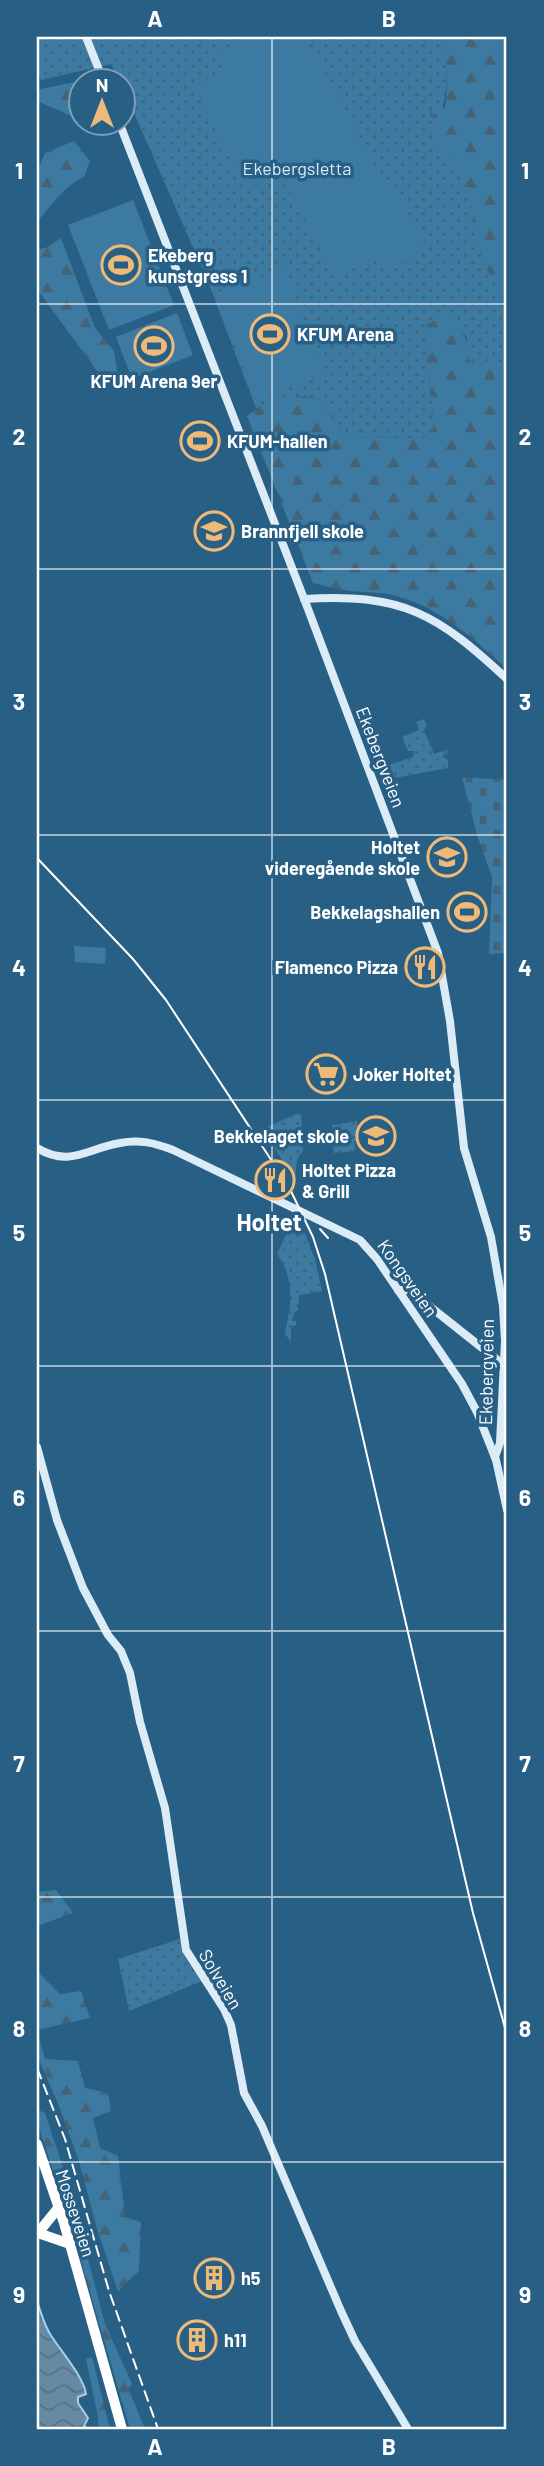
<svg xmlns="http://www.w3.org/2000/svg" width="544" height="2466" viewBox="0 0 544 2466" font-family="Barlow,sans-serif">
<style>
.green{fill:url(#green-dots)}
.forest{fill:url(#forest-firs)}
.cemetery{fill:url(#cemetery-stones)}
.pitch{fill:#3d7aa1}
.water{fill:url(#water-waves);stroke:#a7cfe8;stroke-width:2}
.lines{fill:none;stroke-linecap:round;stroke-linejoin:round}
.secondary{stroke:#dcecf7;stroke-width:8}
.highway{stroke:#fff;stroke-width:10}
.tram{stroke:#fff;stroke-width:2}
.rail{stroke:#fff;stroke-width:2;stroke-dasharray:12 5;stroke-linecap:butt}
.grid{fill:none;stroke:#fff;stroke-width:2;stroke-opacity:0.55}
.labels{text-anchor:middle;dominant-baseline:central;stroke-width:7;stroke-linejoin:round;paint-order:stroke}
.park-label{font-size:18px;fill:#d6e9f6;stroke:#285f85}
.poi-label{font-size:18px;font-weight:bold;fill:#fff;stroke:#285f85;text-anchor:start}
.street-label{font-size:18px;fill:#fff;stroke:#285f85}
.district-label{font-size:24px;font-weight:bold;fill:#fff;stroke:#285f85}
.neatline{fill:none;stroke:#fff;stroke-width:2.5}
.grid-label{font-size:23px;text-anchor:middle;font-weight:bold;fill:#fff}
</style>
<defs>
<pattern id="green-dots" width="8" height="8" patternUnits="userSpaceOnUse" patternTransform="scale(1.75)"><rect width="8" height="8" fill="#3d7aa1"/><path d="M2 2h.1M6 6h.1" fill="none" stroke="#446376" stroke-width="1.8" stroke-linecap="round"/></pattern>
<pattern id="forest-firs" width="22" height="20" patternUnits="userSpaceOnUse" patternTransform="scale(1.75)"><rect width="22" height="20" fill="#3d7aa1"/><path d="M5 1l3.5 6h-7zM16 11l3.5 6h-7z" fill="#446376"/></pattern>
<pattern id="cemetery-stones" width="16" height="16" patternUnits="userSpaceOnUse" patternTransform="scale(1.75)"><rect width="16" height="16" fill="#3d7aa1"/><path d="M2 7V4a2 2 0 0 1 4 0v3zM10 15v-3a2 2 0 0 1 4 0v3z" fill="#446376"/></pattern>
<pattern id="water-waves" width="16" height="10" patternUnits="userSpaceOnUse" patternTransform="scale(1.75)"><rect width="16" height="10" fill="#658aa3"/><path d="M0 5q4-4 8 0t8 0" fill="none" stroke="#5b7180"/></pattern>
</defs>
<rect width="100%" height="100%" fill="#285f85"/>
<g class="green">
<path d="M 37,37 L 438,37 C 452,70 448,100 434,132 L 449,151 L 472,196 L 475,237 L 485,266 L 507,305 L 507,383 L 501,367 L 474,366 L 468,360 L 467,337 L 457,328 L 424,325 L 434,427 L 424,438 L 346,437 L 319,399 L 305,396 L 256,408 L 207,279 L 123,88 L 122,80 L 119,80 L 111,64 L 41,80 L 37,71 Z"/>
<path d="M 424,719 L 427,725 L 424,730 L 434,754 L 447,750 L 447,754 L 442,756 L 448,760 L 448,768 L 389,779 L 381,777 L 371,754 L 375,756 L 379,764 L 381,764 L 383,767 L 413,757 L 414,751 L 408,751 L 402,737 L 419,730 L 416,722 Z"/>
<path d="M 296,1114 L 301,1115 L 303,1151 L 297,1159 L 295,1181 L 263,1129 Z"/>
<path d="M 357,1121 L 359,1140 L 354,1141 L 355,1151 L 334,1153 L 332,1125 Z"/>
<path d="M 302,1226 L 315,1259 L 322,1291 L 299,1295 L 298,1310 L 294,1313 L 292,1321 L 296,1321 L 296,1325 L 291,1327 L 291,1342 L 285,1334 C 291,1303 296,1281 277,1254 L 285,1237 L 293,1227 Z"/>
<path d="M 180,1939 L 185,1958 L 202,1981 L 129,2011 L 118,1959 Z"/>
</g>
<g class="forest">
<path d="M 438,37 L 507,37 L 507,305 L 485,266 L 475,237 L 471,196 L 448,151 L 449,159 L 435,148 L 430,110 L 434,115 L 445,107 C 449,85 447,58 438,37 Z"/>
<path d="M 80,81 L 80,114 L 74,117 L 37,101 L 37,92 L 41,89 Z"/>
<path d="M 74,141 L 90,161 L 84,177 C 65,185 51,206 37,222 L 37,172 L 45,153 Z"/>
<path d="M 61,238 L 95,328 L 114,351 L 120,387 L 108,386 L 37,289 L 37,250 L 48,247 Z"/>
<path d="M 448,315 C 459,330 473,340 468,361 L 474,366 L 482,359 L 501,367 L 507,383 L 507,669 C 476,641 441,608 399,597 C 381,591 363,593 345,590 C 334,589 323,585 313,583 L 247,416 C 264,401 297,394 319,399 L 346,437 L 424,438 L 434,427 L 424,325 Z"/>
<path d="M 56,1890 L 73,1913 L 37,1926 L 37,1892 Z"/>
<path d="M 37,1971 L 60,1994 L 81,1991 L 90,2018 L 37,2030 L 45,2059 L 78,2061 L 85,2088 L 108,2093 L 111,2111 L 93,2118 L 100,2148 L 118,2156 L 125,2217 L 141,2222 L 139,2271 L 118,2291 L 97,2229 L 79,2161 L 59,2106 L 37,2055 Z"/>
<path d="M 37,2109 L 45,2113 L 67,2179 L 105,2324 L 132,2384 L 128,2388 L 145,2429 L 130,2429 L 69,2220 L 37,2121 Z"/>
<path d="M 92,2357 L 110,2429 L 98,2429 L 98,2417 L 86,2359 Z"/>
</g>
<path class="cemetery" d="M 462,777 L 507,780 L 507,953 L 489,954 L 492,877 L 478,838 Z"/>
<g class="pitch">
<path d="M 248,37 L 305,37 L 389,191 L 395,189 L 428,250 L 385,272 L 376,257 L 336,278 L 280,173 L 247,191 L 194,87 L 225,71 L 216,54 Z"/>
<path d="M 133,200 L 174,305 L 109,330 L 68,225 Z"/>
<path d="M 284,268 L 325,374 L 257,401 L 215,295 Z"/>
<path d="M 177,313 L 193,355 L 132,379 L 116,337 Z"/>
<path d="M 74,946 L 106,948 L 105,964 L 75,962 Z"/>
</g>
<path class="water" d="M 37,2301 C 41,2312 44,2326 52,2337 C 62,2352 84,2378 86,2394 L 78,2397 L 78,2403 L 88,2418 L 84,2426 L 89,2429 L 37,2429 Z"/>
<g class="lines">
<g class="secondary">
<path d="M 86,37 L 103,80"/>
<path d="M 119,122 L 308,609 L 438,953 L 450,1021 L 464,1148 L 491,1237 L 503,1306 L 505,1341 L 500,1443 L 495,1457"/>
<path d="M 304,599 C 403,593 437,614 507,679"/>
<path d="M 37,1148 C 70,1168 88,1148 120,1143 C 139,1139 155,1143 173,1150 L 360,1240 L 377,1259 L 462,1384 L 477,1412 L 496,1460 L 507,1510"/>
<path d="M 398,1290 L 409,1290 L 505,1366"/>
<path d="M 37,1447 L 57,1520 L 83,1588 L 108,1635 L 121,1651 L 130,1673 L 140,1722 L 165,1808 L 186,1950 L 224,2009 L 231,2025 L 244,2093 L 262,2126 L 341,2311 L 355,2341 L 408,2429"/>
</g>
<g class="highway">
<path d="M 37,2144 L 64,2223 L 122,2429"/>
<path d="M 59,2207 L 38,2233 L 70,2244"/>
</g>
<g class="tram">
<path d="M 37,858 L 133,959 L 166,1000 L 289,1187 L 313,1237 L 325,1274 L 473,1913 L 507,2035"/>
<path d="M 320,1229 L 328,1238"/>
</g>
<path class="rail" d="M 37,2068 L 65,2139 L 109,2291 L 158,2429"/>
</g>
<path class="grid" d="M 272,37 L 272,2429M 37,304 L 507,304M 37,569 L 507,569M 37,835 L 507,835M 37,1100 L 507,1100M 37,1366 L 507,1366M 37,1631 L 507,1631M 37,1897 L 507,1897M 37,2162 L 507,2162"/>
<defs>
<g id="stadium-ring" transform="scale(2.0125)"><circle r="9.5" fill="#285f85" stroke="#efba78" stroke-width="1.5"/><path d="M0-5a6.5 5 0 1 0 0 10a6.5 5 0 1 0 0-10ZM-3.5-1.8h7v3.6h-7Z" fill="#efba78"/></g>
<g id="school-ring" transform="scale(2.0125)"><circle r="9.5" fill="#285f85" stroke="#efba78" stroke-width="1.5"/><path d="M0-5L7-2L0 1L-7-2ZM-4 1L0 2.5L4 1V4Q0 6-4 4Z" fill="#efba78"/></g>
<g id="restaurant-ring" transform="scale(2.0125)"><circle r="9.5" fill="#285f85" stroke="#efba78" stroke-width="1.5"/><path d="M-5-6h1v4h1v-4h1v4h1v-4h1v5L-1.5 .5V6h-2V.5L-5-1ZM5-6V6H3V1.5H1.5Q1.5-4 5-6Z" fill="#efba78"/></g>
<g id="supermarket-ring" transform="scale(2.0125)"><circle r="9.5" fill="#285f85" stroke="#efba78" stroke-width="1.5"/><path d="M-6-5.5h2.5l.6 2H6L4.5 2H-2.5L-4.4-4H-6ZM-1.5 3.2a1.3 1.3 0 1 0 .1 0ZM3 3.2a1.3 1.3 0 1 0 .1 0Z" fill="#efba78"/></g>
<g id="building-ring" transform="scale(2.0125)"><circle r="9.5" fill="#285f85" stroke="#efba78" stroke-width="1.5"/><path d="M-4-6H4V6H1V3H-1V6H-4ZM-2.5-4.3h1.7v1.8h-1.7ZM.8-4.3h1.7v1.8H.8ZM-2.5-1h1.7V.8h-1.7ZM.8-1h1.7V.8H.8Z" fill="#efba78"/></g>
</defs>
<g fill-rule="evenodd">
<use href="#stadium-ring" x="121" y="265"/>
<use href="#stadium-ring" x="270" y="334"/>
<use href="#stadium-ring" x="154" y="346"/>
<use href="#stadium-ring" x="200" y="441"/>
<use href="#school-ring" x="214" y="531"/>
<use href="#school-ring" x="447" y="857"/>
<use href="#stadium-ring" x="467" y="912"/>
<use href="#restaurant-ring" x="425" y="967"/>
<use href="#supermarket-ring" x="326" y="1074"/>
<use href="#school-ring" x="376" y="1136"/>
<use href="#restaurant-ring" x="275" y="1180"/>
<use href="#building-ring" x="214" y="2278"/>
<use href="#building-ring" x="197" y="2340"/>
</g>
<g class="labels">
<g class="park-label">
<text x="297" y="168">Ekebergsletta</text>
</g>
<g class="poi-label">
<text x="148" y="255">Ekeberg<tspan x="148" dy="21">kunstgress 1</tspan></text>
<text x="297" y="334">KFUM Arena</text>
<text x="154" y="381" text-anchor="middle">KFUM Arena 9er</text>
<text x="227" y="441">KFUM-hallen</text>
<text x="241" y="531">Brannfjell skole</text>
<text x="420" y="847" text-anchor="end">Holtet<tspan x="420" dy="21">videregående skole</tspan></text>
<text x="440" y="912" text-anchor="end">Bekkelagshallen</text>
<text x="398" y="967" text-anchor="end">Flamenco Pizza</text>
<text x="353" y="1074">Joker Holtet</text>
<text x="349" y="1136" text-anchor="end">Bekkelaget skole</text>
<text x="302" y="1170">Holtet Pizza<tspan x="302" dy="21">&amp; Grill</tspan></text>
<text x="241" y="2278">h5</text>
<text x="224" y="2340">h11</text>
</g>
<g class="street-label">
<text transform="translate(381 757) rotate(69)">Ekebergveien</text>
<text transform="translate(408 1278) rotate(55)">Kongsveien</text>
<text transform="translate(486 1372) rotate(-89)">Ekebergveien</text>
<text transform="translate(221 1979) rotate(59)">Solveien</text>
<text transform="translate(76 2213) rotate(72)">Mosseveien</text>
</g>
<g class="district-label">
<text x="269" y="1221">Holtet</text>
</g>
</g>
<rect width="544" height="2466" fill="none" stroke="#285f85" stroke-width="77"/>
<g transform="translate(102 102)"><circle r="33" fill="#285f85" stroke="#7e9fb6" stroke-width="2"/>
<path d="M0-5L12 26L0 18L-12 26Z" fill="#efba78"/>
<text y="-10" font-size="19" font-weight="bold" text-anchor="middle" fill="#ffffff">N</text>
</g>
<rect x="38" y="38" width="467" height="2390" class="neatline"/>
<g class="grid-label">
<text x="155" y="27">A</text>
<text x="389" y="27">B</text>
<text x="19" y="179">1</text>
<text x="525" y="179">1</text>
<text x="19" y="445">2</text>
<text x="525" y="445">2</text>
<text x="19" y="710">3</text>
<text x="525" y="710">3</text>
<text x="19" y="976">4</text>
<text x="525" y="976">4</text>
<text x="19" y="1241">5</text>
<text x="525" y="1241">5</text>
<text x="19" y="1506">6</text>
<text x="525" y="1506">6</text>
<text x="19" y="1772">7</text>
<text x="525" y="1772">7</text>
<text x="19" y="2037">8</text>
<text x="525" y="2037">8</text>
<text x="19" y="2303">9</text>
<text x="525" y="2303">9</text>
<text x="155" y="2455">A</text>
<text x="389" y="2455">B</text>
</g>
</svg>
